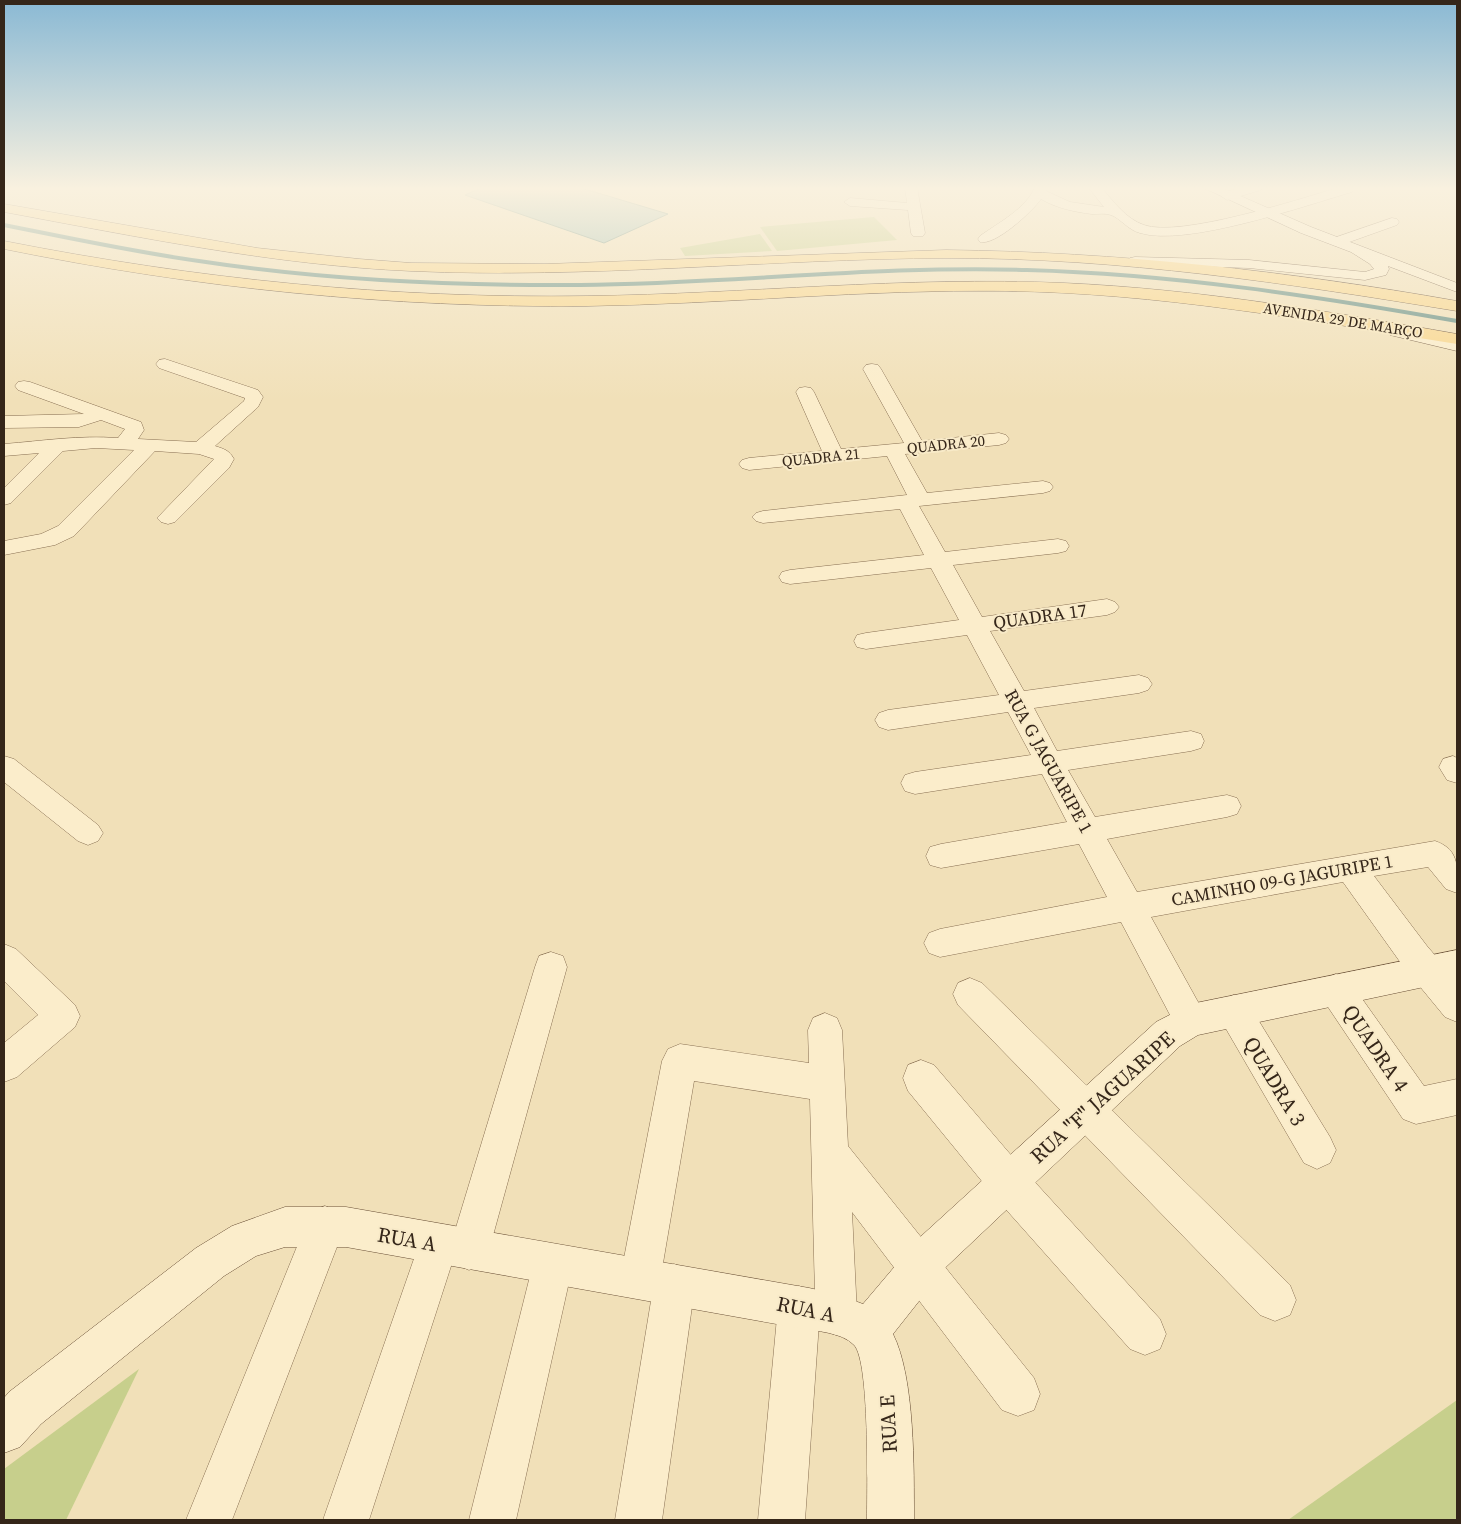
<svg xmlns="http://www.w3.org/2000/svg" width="1461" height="1524" viewBox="0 0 1461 1524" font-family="'Source Serif 4',serif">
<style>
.green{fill:#c7cf8c}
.water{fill:#9ec0b6;stroke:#658e84}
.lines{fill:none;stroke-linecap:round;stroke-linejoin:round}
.stream{stroke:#658e84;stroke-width:4}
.street-casing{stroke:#886f52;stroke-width:1}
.secondary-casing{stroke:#694f36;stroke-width:1}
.primary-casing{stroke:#543c28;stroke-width:1}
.street{fill:#fbedcb;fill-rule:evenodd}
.secondary{fill:#fbedcb;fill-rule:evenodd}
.primary{fill:#f9d68b;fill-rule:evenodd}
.labels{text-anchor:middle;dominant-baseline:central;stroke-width:4;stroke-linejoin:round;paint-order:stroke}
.far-street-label{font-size:15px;fill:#352619;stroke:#f8eac8}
.street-label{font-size:18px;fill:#352619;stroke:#f8eac8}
.near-street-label{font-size:21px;fill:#352619;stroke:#f8eac8}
</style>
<rect width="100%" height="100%" fill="#f1e0b8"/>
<g class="green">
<path d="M 874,217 L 897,240 L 777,251 L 760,227 Z"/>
<path d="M 760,234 L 772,251 L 685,256 L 680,248 Z"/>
<path d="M 139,1369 L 66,1520 L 4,1520 L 4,1469 Z"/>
<path d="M 1457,1400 L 1457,1520 L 1288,1520 Z"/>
</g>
<path class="water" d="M 483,187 L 578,187 L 668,214 L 604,243 L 465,195 Z"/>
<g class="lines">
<path class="stream" d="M 4,225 C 69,238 134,252 199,261 C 323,280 454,286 580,285 C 729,284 878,265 1027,270 C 1172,274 1315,296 1457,321"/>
<g class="street-casing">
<g id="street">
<path d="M 905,187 L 917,187 L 925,233 L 923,236 L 913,236 L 911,233 L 908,210 L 850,206 L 844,202 L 850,198 L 907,203 Z"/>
<path d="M 1035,187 L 1047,187 L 1046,191 L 1070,202 L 1104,207 L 1088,187 L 1101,187 C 1113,201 1126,219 1144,225 C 1179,238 1301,199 1340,187 L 1354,189 L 1352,192 C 1304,206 1186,247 1140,233 C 1128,230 1120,218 1111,215 C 1106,213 1098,214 1092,214 C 1075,212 1056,208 1041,199 C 1032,212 995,246 980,242 L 978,239 L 980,236 C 998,223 1026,209 1035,187 Z"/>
<path d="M 1242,187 L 1263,187 L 1261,190 L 1227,200 L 1221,196 L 1222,193 Z"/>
<path d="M 1392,218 L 1397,219 L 1399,222 L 1397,225 L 1341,245 L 1336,246 L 1329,242 L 1331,239 Z"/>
<path d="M 165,359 L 258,390 L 263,397 L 258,407 L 215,446 C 224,449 229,450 234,459 L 229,468 L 175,522 L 168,524 L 161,522 L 157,518 L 161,514 L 214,459 L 199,454 L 155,451 L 74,536 L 55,545 L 4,555 L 4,541 L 41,534 L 58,526 L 134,450 L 96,448 L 63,451 L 11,503 L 4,505 L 4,488 L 39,453 L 4,456 L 4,444 C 42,441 80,435 118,438 L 125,429 L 101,420 L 79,427 L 4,428 L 4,416 L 84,414 L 18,390 L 15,386 L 18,382 L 24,381 L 30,382 L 141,422 L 144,430 L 138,439 L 196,442 L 244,401 L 245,398 L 159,368 L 156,364 L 159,360 Z"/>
<path d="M 872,364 L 878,365 L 881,369 L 922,441 L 999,433 L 1006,435 L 1009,439 L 1006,443 L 999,445 L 905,454 L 927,493 L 1043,481 L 1050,483 L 1053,487 L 1050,491 L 1043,493 L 919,506 L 945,552 L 1058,539 L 1066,541 L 1069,546 L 1066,551 L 1058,553 L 953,565 L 982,617 L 1107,599 L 1115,602 L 1119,607 L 1115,612 L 1107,615 L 990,631 L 1024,691 L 1139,675 L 1148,678 L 1152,684 L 1148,690 L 1139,693 L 1034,708 L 1057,751 L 1191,731 L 1201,734 L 1204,741 L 1201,748 L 1191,751 L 1068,770 L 1095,817 L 1227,795 L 1237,798 L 1241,806 L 1237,814 L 1227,817 L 1107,839 L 1137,892 L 1435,841 C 1461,850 1457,869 1457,893 L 1446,889 L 1428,867 L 1374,876 L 1427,946 L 1457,981 L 1457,1022 L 1445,1017 L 1403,966 L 1343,882 L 1151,917 L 1208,1020 L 1203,1032 L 1191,1036 L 1179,1032 L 1121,922 L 940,957 L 929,953 L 924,943 L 929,933 L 940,929 L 1107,897 L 1079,844 L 941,868 L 930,865 L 926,856 L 930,847 L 941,844 L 1067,822 L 1042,774 L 915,794 L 905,791 L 901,783 L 905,775 L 915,772 L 1031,755 L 1008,712 L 888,730 L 879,727 L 875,720 L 879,713 L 888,710 L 999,695 L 967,635 L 866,649 L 857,647 L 854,641 L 857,635 L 866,633 L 959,620 L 931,568 L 790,584 L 782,582 L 779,577 L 782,572 L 790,570 L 924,555 L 900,509 L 763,523 L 756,521 L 752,517 L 756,513 L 763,511 L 907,495 L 887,456 L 749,470 L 742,468 L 739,464 L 742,460 L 749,458 L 822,451 L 796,392 L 799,388 L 805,387 L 811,388 L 814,392 L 841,449 L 904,443 L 863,369 L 866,365 Z"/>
<path d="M 4,756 L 14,759 L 98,825 L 103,833 L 98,841 L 88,845 L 78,841 L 4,782 Z"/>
<path d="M 1453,756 L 1457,758 L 1457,783 L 1447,780 L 1439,767 L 1443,759 Z"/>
<path d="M 4,944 L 16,949 L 75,1005 L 80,1016 L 75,1027 L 17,1077 L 4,1082 L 4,1043 L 38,1015 L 4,981 Z"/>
<path d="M 551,952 L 563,956 L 567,967 L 489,1250 L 483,1264 L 469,1270 L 455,1264 L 453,1260 L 369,1520 L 323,1520 L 424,1230 L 438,1224 L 452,1230 L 454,1234 L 535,967 L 539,956 Z"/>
<path d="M 1336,974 L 1348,979 L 1424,1086 L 1457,1079 L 1457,1115 L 1416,1124 L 1403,1119 L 1324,1001 L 1319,990 L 1324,979 Z"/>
<path d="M 970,978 L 982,983 L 1290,1285 L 1296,1300 L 1290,1315 L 1275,1321 L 1260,1315 L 958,1005 L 953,994 L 958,983 Z"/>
<path d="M 1234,995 L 1246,1000 L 1330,1137 L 1336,1150 L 1330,1163 L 1317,1169 L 1304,1163 L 1222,1022 L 1217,1011 L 1222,1000 Z"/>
<path d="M 825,1013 L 837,1018 L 842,1030 L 848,1146 L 1034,1378 L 1040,1394 L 1034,1410 L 1018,1416 L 1002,1410 L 852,1212 L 857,1314 L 851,1329 L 836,1335 L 821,1329 L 819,1323 L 805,1520 L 758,1520 L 778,1307 L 784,1292 L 799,1286 L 815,1294 L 810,1099 L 694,1081 L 662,1269 L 674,1264 L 689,1270 L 695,1285 L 662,1520 L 615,1520 L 652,1295 L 640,1299 L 626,1293 L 620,1279 L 662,1061 L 668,1049 L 680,1044 L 809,1063 L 808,1030 L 813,1018 Z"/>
<path d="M 921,1060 L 934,1065 L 1022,1168 L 1160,1319 L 1166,1334 L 1160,1349 L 1145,1355 L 1130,1349 L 994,1196 L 908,1091 L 903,1078 L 908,1065 Z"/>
<path d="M 325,1206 L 339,1212 L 345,1226 L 232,1520 L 186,1520 L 311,1212 Z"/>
<path d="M 553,1244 L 567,1250 L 573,1264 L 516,1520 L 469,1520 L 533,1264 L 539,1250 Z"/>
</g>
</g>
<g class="secondary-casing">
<g id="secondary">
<path d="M 1202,187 L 1220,187 L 1311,227 L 1457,283 L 1457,292 L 1388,266 L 1389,269 L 1386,275 L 1365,280 L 1249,268 L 1130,264 L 1128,261 L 1130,258 L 1135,257 L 1249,260 L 1365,272 L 1374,269 L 1370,264 L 1351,252 L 1301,233 Z"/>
<path d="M 1396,327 L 1457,341 L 1457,351 L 1390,335 L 1388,332 L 1390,329 Z"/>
<path d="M 1457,950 L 1457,980 L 1198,1035 L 1180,1046 L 946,1267 L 893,1334 C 915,1378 914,1469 914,1520 L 867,1520 C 867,1491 870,1361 854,1345 C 842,1332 815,1331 799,1328 L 346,1247 L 285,1247 L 256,1256 L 224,1276 L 41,1424 L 20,1447 L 4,1453 L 4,1398 L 9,1392 L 196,1248 L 232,1226 L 285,1207 L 346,1207 L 809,1288 L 836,1294 L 863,1304 L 918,1239 L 1156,1022 L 1191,1004 Z"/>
</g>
</g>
<g class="primary-casing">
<g id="primary">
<path d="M 4,204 L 257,248 L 359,259 L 411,263 L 545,264 L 946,250 C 1118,252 1288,271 1457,301 L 1457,311 C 1286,283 1121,258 947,258 C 768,259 589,279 411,271 C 274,265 139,237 4,212 Z"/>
<path d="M 4,241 C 196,279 391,299 588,296 C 747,294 905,276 1064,283 C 1196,289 1327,311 1457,334 L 1457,344 C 1307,320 1158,293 1006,291 C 866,289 727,304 587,306 C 391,308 196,288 4,249 Z"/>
</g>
</g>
<use href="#street" class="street"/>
<use href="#secondary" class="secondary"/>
<use href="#primary" class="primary"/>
</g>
<linearGradient id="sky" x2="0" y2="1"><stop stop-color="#8ab9d4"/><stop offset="0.47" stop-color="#f9f1df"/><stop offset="1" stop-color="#f9f1df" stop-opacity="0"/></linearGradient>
<rect width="1461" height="401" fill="url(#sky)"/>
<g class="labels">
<g class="far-street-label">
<text transform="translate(1343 320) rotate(9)">AVENIDA 29 DE MARÇO</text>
<text transform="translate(946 444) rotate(-6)">QUADRA 20</text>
<text transform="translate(821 457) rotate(-6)">QUADRA 21</text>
</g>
<g class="street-label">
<text transform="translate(1040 616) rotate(-8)">QUADRA 17</text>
<text transform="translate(1049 761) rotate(61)">RUA G JAGUARIPE 1</text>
<text transform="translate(1282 880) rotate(-10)">CAMINHO 09-G JAGURIPE 1</text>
</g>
<g class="near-street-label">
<text transform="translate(1376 1048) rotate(56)">QUADRA 4</text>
<text transform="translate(1275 1081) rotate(59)">QUADRA 3</text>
<text transform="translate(1102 1097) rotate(-42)">RUA "F" JAGUARIPE</text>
<text transform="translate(407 1239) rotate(10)">RUA A</text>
<text transform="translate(806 1309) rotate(12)">RUA A</text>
<text transform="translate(888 1424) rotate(-93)">RUA E</text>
</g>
</g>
<rect width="1461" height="1524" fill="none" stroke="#352619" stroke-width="10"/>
</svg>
